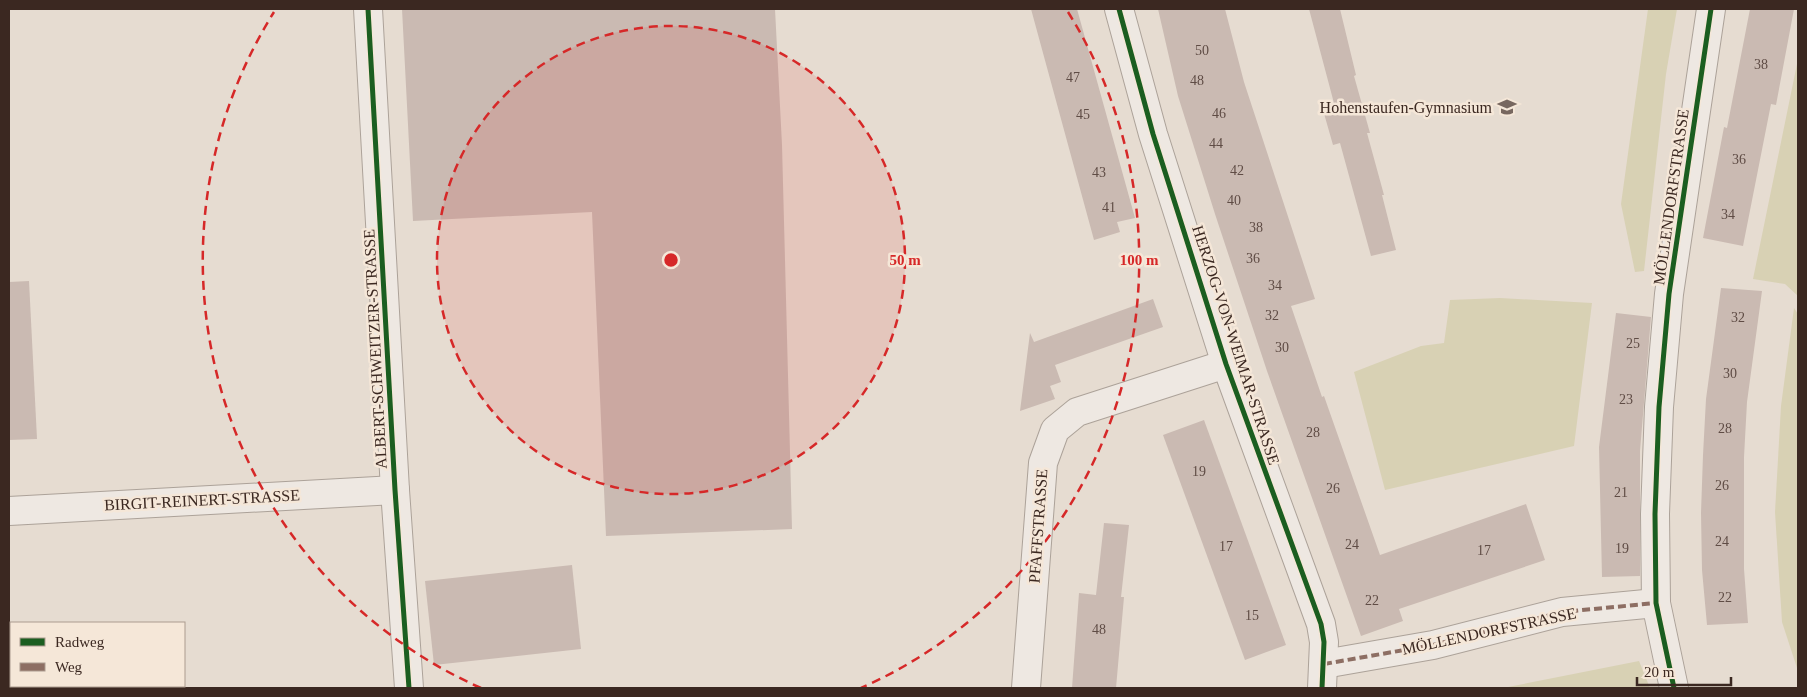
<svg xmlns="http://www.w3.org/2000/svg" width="1807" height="697" viewBox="0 0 1807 697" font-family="Georgia,serif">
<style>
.green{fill:#d8d1b4}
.building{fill:#cabab2}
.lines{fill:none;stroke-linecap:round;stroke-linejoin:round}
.street-casing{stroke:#aca299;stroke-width:30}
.street{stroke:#eee8e2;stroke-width:28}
.quiet{stroke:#8d6e63;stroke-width:4;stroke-dasharray:8 4;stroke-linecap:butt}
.cycleway-casing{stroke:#f5e7d8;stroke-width:8}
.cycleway{stroke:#1b5e20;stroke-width:5}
.ring{fill:none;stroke:#d62828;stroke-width:2.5;stroke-dasharray:9 6}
.labels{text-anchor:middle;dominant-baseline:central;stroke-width:5;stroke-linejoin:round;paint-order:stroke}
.number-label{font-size:14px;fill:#5f4c45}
.poi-label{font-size:16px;fill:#3b2821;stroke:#f5e7d8;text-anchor:end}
.street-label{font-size:16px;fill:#3b2821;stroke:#f5e7d8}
.centre{fill:#d62828;stroke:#f5e7d8;stroke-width:2.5}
.ring-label{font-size:15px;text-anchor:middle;font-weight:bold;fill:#d62828;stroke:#f5e7d8;stroke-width:5;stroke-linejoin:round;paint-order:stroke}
</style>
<rect width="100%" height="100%" fill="#e6dcd1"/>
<g class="green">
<path d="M 1648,9 L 1677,9 L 1666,74 L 1644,271 L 1635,272 L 1621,204 Z"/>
<path d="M 1798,59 L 1798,296 L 1785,284 L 1753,279 Z"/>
<path d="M 1500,298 L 1592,303 L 1574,446 L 1385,490 L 1354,372 L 1421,346 L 1444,343 L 1450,300 Z"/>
<path d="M 1794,308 L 1798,314 L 1798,671 L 1782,622 L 1775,512 L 1781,406 Z"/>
<path d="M 1639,661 L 1650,688 L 1503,688 Z"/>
</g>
<g class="building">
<path d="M 402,9 L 775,9 L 782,145 L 792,529 L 606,536 L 592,212 L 413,221 Z"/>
<path d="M 1031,9 L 1077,9 L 1135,218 L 1117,222 L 1120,232 L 1094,240 Z"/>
<path d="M 1158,9 L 1225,9 L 1244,82 L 1315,299 L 1291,306 L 1322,397 L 1324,396 L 1380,555 L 1526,504 L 1545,560 L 1399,609 L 1403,621 L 1361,636 L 1267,371 L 1215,214 L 1178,96 Z"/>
<path d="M 1309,9 L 1340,9 L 1356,75 L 1354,76 L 1370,133 L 1367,133 L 1384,195 L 1382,195 L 1396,250 L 1371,256 L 1340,143 L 1333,145 L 1323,110 L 1335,107 Z"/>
<path d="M 1750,9 L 1794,9 L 1776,105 L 1771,104 L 1743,246 L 1703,238 L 1724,127 L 1727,128 Z"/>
<path d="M 29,281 L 37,439 L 9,440 L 9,282 Z"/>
<path d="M 1721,288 L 1762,291 L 1747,402 L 1744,457 L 1744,569 L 1748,623 L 1707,625 L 1702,570 L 1701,513 L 1703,455 L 1706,399 Z"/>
<path d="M 1153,299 L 1163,327 L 1055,365 L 1061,382 L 1050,386 L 1055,399 L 1020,411 L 1030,333 L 1034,342 Z"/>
<path d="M 1616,313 L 1651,317 L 1640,451 L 1640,576 L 1602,577 L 1599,447 Z"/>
<path d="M 1204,420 L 1286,645 L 1245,660 L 1163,435 Z"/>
<path d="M 1104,523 L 1129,525 L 1121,597 L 1124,597 L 1116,688 L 1072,688 L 1079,593 L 1096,595 Z"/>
<path d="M 572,565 L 581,649 L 434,665 L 425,581 Z"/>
</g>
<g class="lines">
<g class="street-casing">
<g id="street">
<path d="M 368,9 L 395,490 L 409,688"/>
<path d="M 1119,9 L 1153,134 L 1226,364 L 1321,624 L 1324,642 L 1322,688"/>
<path d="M 9,511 L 395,490"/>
<path d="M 1324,664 L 1433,645 L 1562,612 L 1656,603"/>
<path d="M 1026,688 L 1043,463 L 1055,430 L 1077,412 L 1226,364"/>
<path d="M 1674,688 L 1656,603 L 1655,514 L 1659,407 L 1669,294 L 1711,9"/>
</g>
</g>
<use href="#street" class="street"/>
<path class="quiet" d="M 1324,664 L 1433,645 L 1562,612 L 1656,603"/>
<g class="cycleway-casing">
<g id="cycleway">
<path d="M 368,9 L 395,490 L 409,688"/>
<path d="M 1119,9 L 1153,134 L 1226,364 L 1321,624 L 1324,642 L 1322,688"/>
<path d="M 1674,688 L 1656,603 L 1655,514 L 1659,407 L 1669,294 L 1711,9"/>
</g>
</g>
<use href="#cycleway" class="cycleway"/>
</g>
<circle cx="671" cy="260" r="234" fill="#d62828" fill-opacity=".12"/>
<g class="ring">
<circle cx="671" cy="260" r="234"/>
<path d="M481 688A468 468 0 0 1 274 12M1068 12A468 468 0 0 1 861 688"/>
</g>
<defs>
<g id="school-bare" transform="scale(1.5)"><path d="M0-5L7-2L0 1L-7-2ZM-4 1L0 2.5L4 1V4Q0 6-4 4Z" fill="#77675f" stroke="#f5e7d8" stroke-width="2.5" paint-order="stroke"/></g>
</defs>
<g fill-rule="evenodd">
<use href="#school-bare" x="1507" y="107"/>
</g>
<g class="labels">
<g class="number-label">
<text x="1202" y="50">50</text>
<text x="1761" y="64">38</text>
<text x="1073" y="77">47</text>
<text x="1197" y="80">48</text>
<text x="1219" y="113">46</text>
<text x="1083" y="114">45</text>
<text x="1216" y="143">44</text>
<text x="1739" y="159">36</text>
<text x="1237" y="170">42</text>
<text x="1099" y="172">43</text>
<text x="1234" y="200">40</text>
<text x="1109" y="207">41</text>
<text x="1728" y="214">34</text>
<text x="1256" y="227">38</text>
<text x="1253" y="258">36</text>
<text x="1275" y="285">34</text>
<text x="1272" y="315">32</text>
<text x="1738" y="317">32</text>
<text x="1633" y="343">25</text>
<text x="1282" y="347">30</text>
<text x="1730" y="373">30</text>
<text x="1626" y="399">23</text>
<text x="1725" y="428">28</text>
<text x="1313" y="432">28</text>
<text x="1199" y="471">19</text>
<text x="1722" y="485">26</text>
<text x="1333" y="488">26</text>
<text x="1621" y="492">21</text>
<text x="1722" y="541">24</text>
<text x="1352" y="544">24</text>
<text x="1226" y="546">17</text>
<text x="1622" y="548">19</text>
<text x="1484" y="550">17</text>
<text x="1725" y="597">22</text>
<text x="1372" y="600">22</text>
<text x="1252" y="615">15</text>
<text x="1099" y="629">48</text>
</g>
<g class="poi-label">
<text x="1492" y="107">Hohenstaufen-Gymnasium</text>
</g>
<g class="street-label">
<text transform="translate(1671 197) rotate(-82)">MÖLLENDORFSTRASSE</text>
<text transform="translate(1236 345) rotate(72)">HERZOG-VON-WEIMAR-STRASSE</text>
<text transform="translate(375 349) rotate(-93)">ALBERT-SCHWEITZER-STRASSE</text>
<text transform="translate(202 500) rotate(-3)">BIRGIT-REINERT-STRASSE</text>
<text transform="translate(1038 526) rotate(-86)">PFAFFSTRASSE</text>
<text transform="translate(1489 631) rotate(-12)">MÖLLENDORFSTRASSE</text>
</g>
</g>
<circle cx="671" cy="260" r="8" class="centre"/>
<g class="ring-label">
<text x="905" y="265">50 m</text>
<text x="1139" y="265">100 m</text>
</g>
<rect width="1807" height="697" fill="none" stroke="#3b2821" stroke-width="20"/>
<rect x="10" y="622" width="175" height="65" fill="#f5e7d8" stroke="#ab9b8f"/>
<rect x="20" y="638" width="25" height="8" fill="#1b5e20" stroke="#ab9b8f"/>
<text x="55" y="647" font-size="15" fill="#3b2821">Radweg</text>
<rect x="20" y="663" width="25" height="8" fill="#8d6e63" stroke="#ab9b8f"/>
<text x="55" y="672" font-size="15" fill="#3b2821">Weg</text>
<path d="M1637 677v8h94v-8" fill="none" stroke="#3b2821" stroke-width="2.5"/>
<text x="1644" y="677" font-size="15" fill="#3b2821" stroke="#f5e7d8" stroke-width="4" paint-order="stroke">20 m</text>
</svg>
